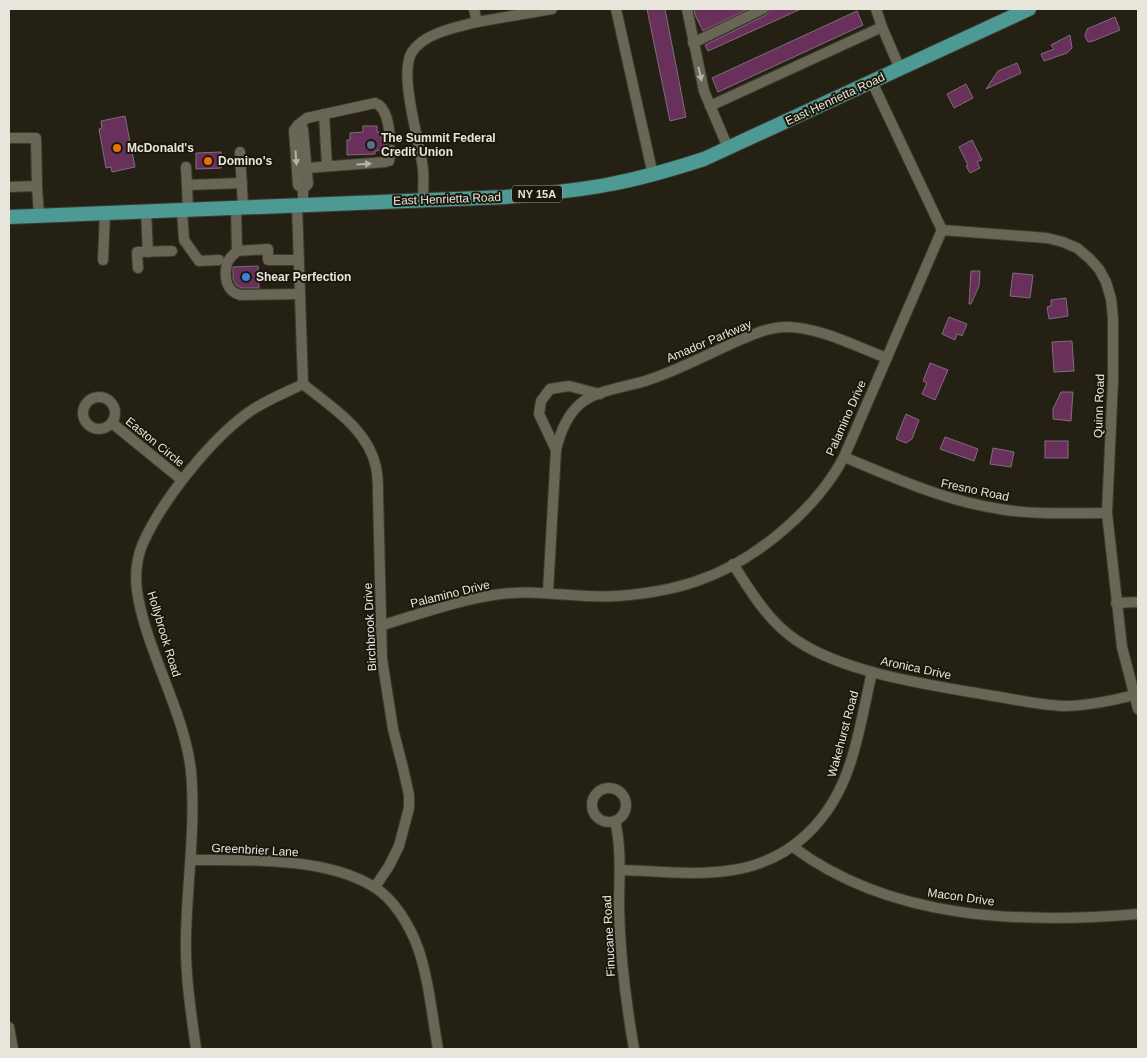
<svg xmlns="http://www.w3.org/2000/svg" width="1147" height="1058" viewBox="0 0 1147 1058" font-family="Helvetica,sans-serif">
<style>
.building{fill:#69305b;stroke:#7e6e79}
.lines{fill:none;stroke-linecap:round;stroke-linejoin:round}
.minor-casing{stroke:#3d3b32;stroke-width:12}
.major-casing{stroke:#3d3b32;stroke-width:16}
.minor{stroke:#696656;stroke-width:10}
.major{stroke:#4d9993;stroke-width:14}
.oneway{fill:#b5b2a6}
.service-dot{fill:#5c6f8a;stroke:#1a180b;stroke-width:2}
.food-dot{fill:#e8710a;stroke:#1a180b;stroke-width:2}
.shop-dot{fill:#3f7fe0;stroke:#1a180b;stroke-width:2}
.labels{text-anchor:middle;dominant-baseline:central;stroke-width:4;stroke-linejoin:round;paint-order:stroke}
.shield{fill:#1a180b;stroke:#aaa89d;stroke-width:1}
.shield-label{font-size:11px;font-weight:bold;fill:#e7e5dc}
.street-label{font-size:12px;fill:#e7e5dc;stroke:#1a180b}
.poi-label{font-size:12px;font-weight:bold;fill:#e7e5dc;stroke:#1a180b;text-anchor:start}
</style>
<rect width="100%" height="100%" fill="#242114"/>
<g class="building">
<path d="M 647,9 L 665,9 L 686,117 L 670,121 Z"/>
<path d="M 694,9 L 748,9 L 703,31 L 695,15 Z"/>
<path d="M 770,9 L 801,9 L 708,51 L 705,45 L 766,15 Z"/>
<path d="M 857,11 L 863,25 L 718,92 L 712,78 Z"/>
<path d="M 1115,17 L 1120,30 L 1093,41 L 1088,42 L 1085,36 L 1087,29 Z"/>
<path d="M 1070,35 L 1072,48 L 1067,53 L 1044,61 L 1041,54 L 1054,49 L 1051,45 Z"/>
<path d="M 1017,63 L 1021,73 L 986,89 L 998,71 Z"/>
<path d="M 966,84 L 973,98 L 954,108 L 947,94 Z"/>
<path d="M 125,116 L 135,167 L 112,172 L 111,167 L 106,168 L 99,129 L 102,128 L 101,121 Z"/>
<path d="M 363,126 L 377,126 L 377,132 L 381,132 L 381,138 L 383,138 L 387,144 L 384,150 L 375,151 L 375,154 L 347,155 L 347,140 L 350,140 L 350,133 L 363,132 Z"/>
<path d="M 972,140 L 982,160 L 977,162 L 980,168 L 970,173 L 966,166 L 968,165 L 959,147 Z"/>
<path d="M 221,152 L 221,168 L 196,169 L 196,153 Z"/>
<path d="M 258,266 L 259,288 L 241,288 L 236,285 L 233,279 L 233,267 Z"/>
<path d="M 971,271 L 980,271 L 979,286 L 971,304 L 969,304 Z"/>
<path d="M 1013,273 L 1033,275 L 1030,298 L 1010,296 Z"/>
<path d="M 1066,298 L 1068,316 L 1049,319 L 1047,307 L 1051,306 L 1051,300 Z"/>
<path d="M 949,317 L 967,324 L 962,336 L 957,334 L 955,340 L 942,334 Z"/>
<path d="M 1072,341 L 1074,371 L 1054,372 L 1052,342 Z"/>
<path d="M 930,363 L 948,370 L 935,400 L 922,394 L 927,383 L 923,381 Z"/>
<path d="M 1061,392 L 1073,392 L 1071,421 L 1053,419 L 1053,409 Z"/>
<path d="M 906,414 L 919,420 L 912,439 L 906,443 L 896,439 Z"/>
<path d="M 945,437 L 978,449 L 974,461 L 940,449 Z"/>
<rect x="1045" y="441" width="23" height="17"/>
<path d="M 993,448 L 1014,452 L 1011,467 L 990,464 Z"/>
</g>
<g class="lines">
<g class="minor-casing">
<g id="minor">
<path d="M 616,9 L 653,175"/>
<path d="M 687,9 L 704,91 L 728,148"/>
<path d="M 876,9 L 882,27 L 900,69"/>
<path d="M 477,22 L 552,9"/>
<path d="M 693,43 L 763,9"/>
<path d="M 710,106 L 882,27"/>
<path d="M 324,114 L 327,166"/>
<path d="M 298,125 L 303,129 L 308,184 L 303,189 L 303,205"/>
<path d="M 9,138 L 36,138 L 37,186"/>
<path d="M 240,152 L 243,207"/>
<path d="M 186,167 L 187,185 L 242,183"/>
<path d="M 307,168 L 385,162 L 389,161 L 391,150"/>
<path d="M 187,185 L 188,210"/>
<path d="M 9,187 L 37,186 L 39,217"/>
<path d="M 303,189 L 298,185 L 294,130 L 298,125 L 307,118 L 375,103 C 387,107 389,127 390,138"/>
<path d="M 423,200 C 423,190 424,179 423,169 C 420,142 398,74 412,52 C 424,33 457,27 477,22 L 474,9"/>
<path d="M 297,205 L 303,384"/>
<path d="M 236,208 L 237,251 L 268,249 L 268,260 L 299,260"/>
<path d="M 182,210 L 184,240 L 199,261 L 219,260"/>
<path d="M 146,212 L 148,252"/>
<path d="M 942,230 L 1047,238 L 1063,242 L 1077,248 L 1089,258 L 1099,269 L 1106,282 L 1111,299 L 1113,318 L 1113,380 L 1107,513 L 1122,647 L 1138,709"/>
<path d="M 237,251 C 234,254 228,259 227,264 C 224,277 226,291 240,295 L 300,294"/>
<path d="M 103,260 L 105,214"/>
<path d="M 138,268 L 137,252 L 172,251"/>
<path d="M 303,384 C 331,407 368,429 376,467 C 378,476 378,485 378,494 L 382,659 L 393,729 L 403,768 L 409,795 L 409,808 L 399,846 L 389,866 L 375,887"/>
<circle cx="99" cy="413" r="16"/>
<path d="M 112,423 L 182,480"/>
<path d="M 556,450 L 539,414 L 541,401 L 550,389 L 569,386 L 600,394"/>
<path d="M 844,457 C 895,478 945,501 1000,509 C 1035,515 1071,513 1107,513"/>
<path d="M 733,564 C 751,592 768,621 796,640 C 844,673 930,685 988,695 C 1013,699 1038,705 1063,706 C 1087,706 1111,701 1134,695"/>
<path d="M 548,592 L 556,450 C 560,433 566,416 580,404 C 595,390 628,387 648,380 C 676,371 704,356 731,344 C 749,336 769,326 789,327 C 821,328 857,347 887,358"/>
<path d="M 1116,603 L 1138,602"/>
<path d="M 380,626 C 420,614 460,599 501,594 C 541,589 579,599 618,596 C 645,594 671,590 697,581 C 754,562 816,510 844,457 L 942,230 L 872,82"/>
<circle cx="609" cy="805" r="17"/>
<path d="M 615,821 C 622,850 619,879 619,908 C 620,956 626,1003 634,1049"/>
<path d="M 793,847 C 891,920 1021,924 1138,914"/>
<path d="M 191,860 C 247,860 326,857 374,887 C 394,899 410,926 418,948 C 429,980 432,1016 438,1049"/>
<path d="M 620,870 C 657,871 696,876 733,870 C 792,861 832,819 850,764 C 860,734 865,702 872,672"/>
<path d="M 9,1027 L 13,1049"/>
<path d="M 196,1049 C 191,1012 185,975 186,937 C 187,882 196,826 191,771 C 184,710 146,651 137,591 C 135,575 137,557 143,543 C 163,499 211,439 249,412 C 266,400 285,393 303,384"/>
</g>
</g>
<g class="major-casing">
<path id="major" d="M 9,217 L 505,197 C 541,194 576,191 611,184 C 643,178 673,169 704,159 L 1029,9"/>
</g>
<use href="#minor" class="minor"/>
<use href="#major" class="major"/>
</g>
<defs><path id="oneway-solid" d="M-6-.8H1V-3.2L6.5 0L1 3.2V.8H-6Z" transform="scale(1.25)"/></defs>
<g class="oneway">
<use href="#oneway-solid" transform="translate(700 74) rotate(77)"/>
<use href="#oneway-solid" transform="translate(296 158) rotate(86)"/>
<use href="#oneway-solid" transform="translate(364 164) rotate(-3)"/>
</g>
<circle class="service-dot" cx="371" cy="145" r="5"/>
<g class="food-dot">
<circle cx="117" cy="148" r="5"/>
<circle cx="208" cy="161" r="5"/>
</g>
<circle class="shop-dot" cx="246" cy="277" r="5"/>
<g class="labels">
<rect class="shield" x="512" y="185.5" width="50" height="17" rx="4"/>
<g class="shield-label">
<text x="537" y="194">NY 15A</text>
</g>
<g class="street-label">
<text transform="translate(835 99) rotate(-25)">East Henrietta Road</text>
<text transform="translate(447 199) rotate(-2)">East Henrietta Road</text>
<text transform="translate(709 341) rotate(-23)">Amador Parkway</text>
<text transform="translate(1099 406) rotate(-88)">Quinn Road</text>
<text transform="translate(846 418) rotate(-66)">Palamino Drive</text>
<text transform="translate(155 442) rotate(39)">Easton Circle</text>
<text transform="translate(975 490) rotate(12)">Fresno Road</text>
<text transform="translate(450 594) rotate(-14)">Palamino Drive</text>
<text transform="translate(370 627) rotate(-93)">Birchbrook Drive</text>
<text transform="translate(164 634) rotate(73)">Hollybrook Road</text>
<text transform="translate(916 668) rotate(12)">Aronica Drive</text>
<text transform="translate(843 734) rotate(-75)">Wakehurst Road</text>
<text transform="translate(255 850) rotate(3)">Greenbrier Lane</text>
<text transform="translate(961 897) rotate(8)">Macon Drive</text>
<text transform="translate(609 936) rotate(-93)">Finucane Road</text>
</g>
<g class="poi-label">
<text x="381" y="138">The Summit Federal<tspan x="381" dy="14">Credit Union</tspan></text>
<text x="127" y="148">McDonald's</text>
<text x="218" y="161">Domino's</text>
<text x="256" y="277">Shear Perfection</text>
</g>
</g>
<rect width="1147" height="1058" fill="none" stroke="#e7e5dc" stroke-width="20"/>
</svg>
